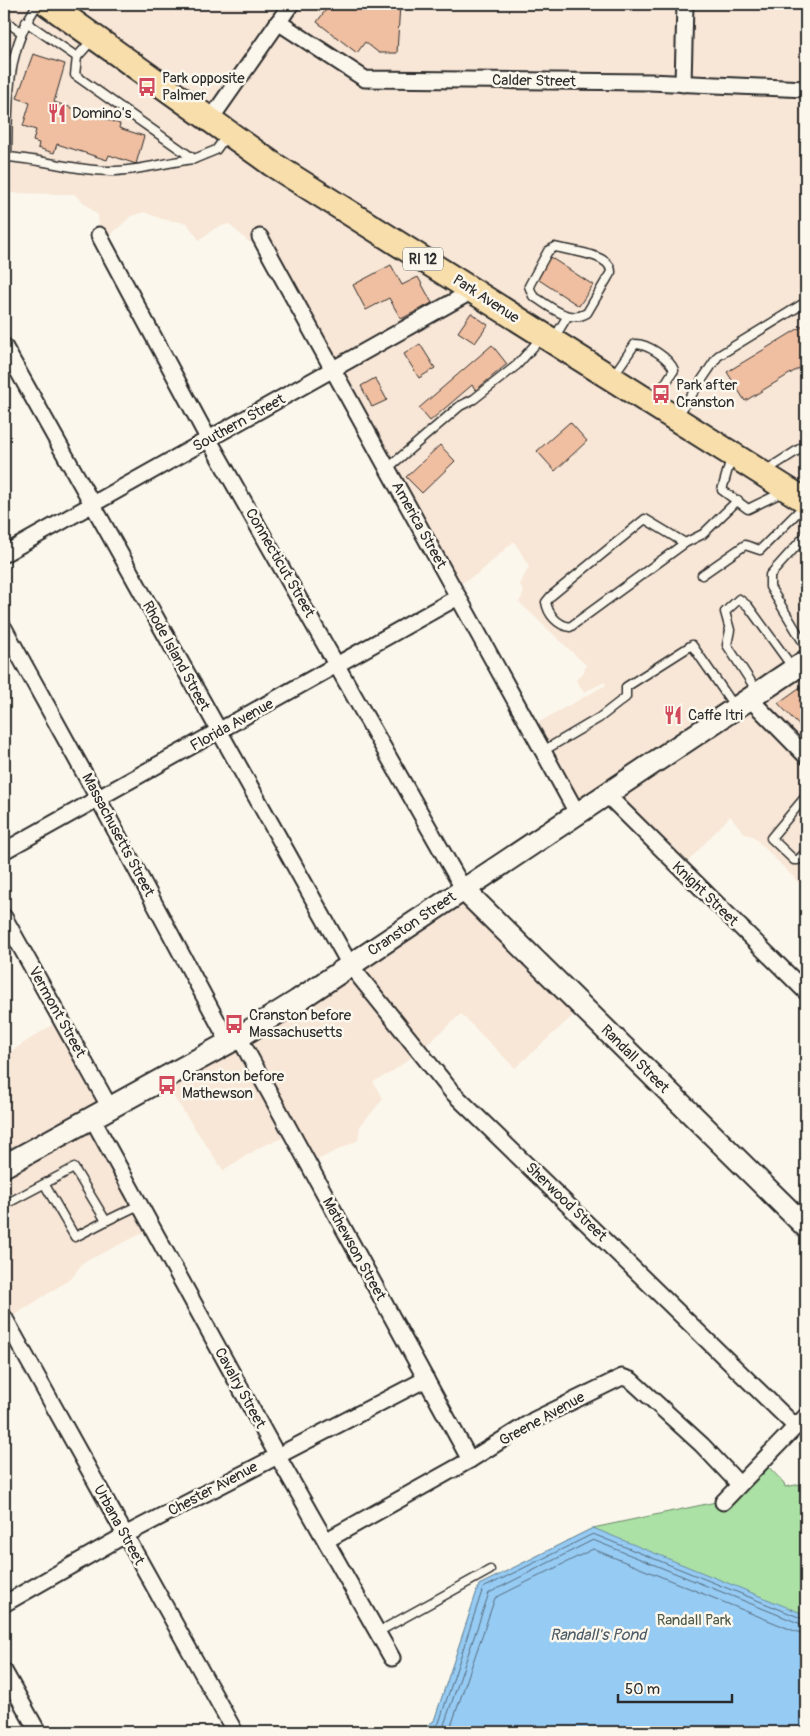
<svg xmlns="http://www.w3.org/2000/svg" width="810" height="1736" viewBox="0 0 810 1736" font-family="Pangolin,sans-serif">
<style>
.built{fill:#f8e6d6}
.green{fill:#abe1a4;stroke:#6b8668}
.water{fill:#96cbf4;stroke:#6b8ba4}
.lines{fill:none;stroke-linecap:round;stroke-linejoin:round}
.shore{stroke:#566b7b;stroke-width:1}
.building{fill:#f0bfa1;stroke:#2b2b2b}
.lane-casing{stroke:#2b2b2b;stroke-width:11}
.street-casing{stroke:#2b2b2b;stroke-width:19}
.secondary-casing{stroke:#2b2b2b;stroke-width:25}
.primary-casing{stroke:#2b2b2b;stroke-width:28}
.lane{stroke:#fbf7ec;stroke-width:8}
.street{stroke:#fbf7ec;stroke-width:15}
.secondary{stroke:#fbf7ec;stroke-width:21}
.primary{stroke:#f8deab;stroke-width:24}
.labels{text-anchor:middle;dominant-baseline:central;stroke-width:5;stroke-linejoin:round;paint-order:stroke}
.shield{fill:#fbf7ec;stroke:#696865;stroke-width:1}
.shield-label{font-size:14px;font-weight:bold;fill:#2b2b2b}
.poi-label{font-size:15px;fill:#2b2b2b;stroke:#fbf7ec;text-anchor:start}
.street-label{font-size:15px;fill:#2b2b2b;stroke:#fbf7ec}
.park-label{font-size:15px;fill:#4b5849;stroke:#fbf7ec}
.water-label{font-size:16px;font-style:italic;fill:#4b5b67;stroke:#fbf7ec}
</style>
<rect width="100%" height="100%" fill="#fbf7ec"/>
<filter id="ink" filterUnits="userSpaceOnUse"><feTurbulence type="fractalNoise" baseFrequency=".02" numOctaves="2"/><feDisplacementMap in="SourceGraphic" scale="10" xChannelSelector="R" yChannelSelector="G"/><feConvolveMatrix kernelMatrix="1 2 1 2 8 2 1 2 1" color-interpolation-filters="sRGB"/></filter>
<g filter="url(#ink)">
<g class="built">
<path d="M 4,4 L 806,4 L 806,902 L 801,894 L 803,887 L 753,836 L 745,834 L 730,816 L 681,869 L 606,798 L 578,811 L 530,727 L 606,685 L 605,682 L 584,692 L 576,680 L 584,672 L 586,665 L 519,602 L 524,593 L 520,585 L 529,566 L 514,541 L 479,573 L 454,587 L 262,243 L 249,242 L 229,224 L 217,227 L 199,240 L 187,223 L 162,219 L 144,212 L 131,216 L 103,242 L 100,238 L 98,215 L 74,194 L 4,193 Z"/>
<path d="M 458,894 L 579,1010 L 515,1068 L 461,1014 L 420,1051 L 390,1073 L 373,1082 L 383,1099 L 360,1126 L 358,1140 L 313,1162 L 295,1133 L 262,1146 L 223,1170 L 161,1078 Z"/>
<path d="M 58,1021 L 107,1104 L 92,1117 L 149,1230 L 82,1263 L 72,1278 L 7,1320 L 4,1319 L 4,1056 Z"/>
</g>
<path class="green" d="M 763,1461 L 784,1483 L 785,1487 L 806,1483 L 806,1732 L 417,1732 L 434,1721 L 479,1585 L 593,1528 L 716,1502 Z"/>
<path class="water" d="M 593,1528 L 806,1615 L 806,1732 L 417,1732 L 434,1721 L 479,1585 Z"/>
<g class="lines">
<g class="shore">
<path d="M 426,1732 L 439,1723 L 483,1588 L 593,1534 L 806,1620"/>
<path d="M 437,1732 L 444,1725 L 489,1593 L 593,1540 L 806,1626"/>
<path d="M 449,1732 L 495,1598 L 593,1549 L 797,1632 L 806,1633"/>
</g>
</g>
<g class="building">
<path d="M 330,4 L 400,4 L 397,53 L 379,53 L 365,42 L 357,53 L 317,22 Z"/>
<path d="M 33,54 L 65,64 L 54,102 L 120,124 L 119,128 L 144,136 L 136,164 L 109,155 L 107,160 L 57,144 L 54,153 L 38,148 L 39,143 L 33,141 L 36,130 L 23,126 L 30,103 L 17,98 Z"/>
<path d="M 550,257 L 593,285 L 579,306 L 536,278 Z"/>
<path d="M 391,265 L 402,285 L 418,277 L 432,303 L 401,319 L 389,298 L 366,310 L 353,285 Z"/>
<path d="M 471,313 L 488,325 L 475,343 L 458,332 Z"/>
<path d="M 806,324 L 806,364 L 745,401 L 727,372 Z"/>
<path d="M 420,344 L 435,368 L 419,378 L 404,354 Z"/>
<path d="M 492,345 L 507,364 L 476,390 L 472,385 L 430,421 L 419,408 Z"/>
<path d="M 375,378 L 387,400 L 372,407 L 361,386 Z"/>
<path d="M 570,422 L 587,441 L 555,471 L 537,451 Z"/>
<path d="M 440,445 L 455,461 L 422,493 L 406,477 Z"/>
<path d="M 806,683 L 806,733 L 778,703 Z"/>
</g>
<g class="lines">
<g class="lane-casing">
<g id="lane">
<path d="M 4,20 L 21,32"/>
<path d="M 26,22 L 77,57 L 93,39"/>
<path d="M 77,57 L 75,75 L 194,159 L 216,150 L 227,135"/>
<path d="M 4,157 C 39,158 75,171 111,171 C 139,171 166,162 194,159"/>
<path d="M 7,157 C 8,103 5,50 38,4"/>
<path d="M 555,247 C 570,251 611,254 611,272 L 587,313 C 568,324 550,306 533,296 L 529,286 L 548,251 Z"/>
<path d="M 553,340 L 567,317"/>
<path d="M 613,376 L 635,344 C 648,344 669,358 674,370 L 653,403"/>
<path d="M 678,415 L 718,356 L 806,302"/>
<path d="M 731,458 L 722,490 L 748,509 L 783,492"/>
<path d="M 388,468 L 460,406 L 474,399 L 517,365 L 542,337"/>
<path d="M 765,471 L 806,445"/>
<path d="M 806,535 L 770,575 L 770,587 L 806,647"/>
<path d="M 685,543 L 645,519 L 551,596 L 546,602 C 548,614 557,625 570,627 L 685,543 L 703,534 L 738,500"/>
<path d="M 702,575 L 745,545 L 760,550 L 806,504"/>
<path d="M 757,691 L 727,645 L 730,630 L 725,612 L 739,599 L 748,606 L 793,668"/>
<path d="M 543,751 L 599,718 L 626,697 L 626,687 L 692,645 L 735,707"/>
<path d="M 806,796 L 771,838 L 794,860 L 798,860 L 806,852"/>
<path d="M 45,1185 L 75,1237 L 106,1221"/>
<path d="M 4,1205 L 74,1168 L 106,1221 L 139,1205"/>
<path d="M 378,1632 L 490,1570"/>
</g>
</g>
<g class="street-casing">
<g id="street">
<path d="M 278,22 L 365,79 L 650,82 L 806,89"/>
<path d="M 683,84 L 685,4"/>
<path d="M 210,120 L 291,4"/>
<path d="M 99,235 L 209,440 L 464,890"/>
<path d="M 260,237 L 577,813"/>
<path d="M 4,346 L 350,965 L 452,1092 L 796,1427"/>
<path d="M 4,554 L 474,290"/>
<path d="M 4,628 L 99,800 L 229,1043"/>
<path d="M 750,699 L 806,756"/>
<path d="M 606,794 L 806,992"/>
<path d="M 4,851 L 458,597"/>
<path d="M 4,917 L 109,1106"/>
<path d="M 239,1037 L 470,1460"/>
<path d="M 91,1116 L 277,1455 L 392,1658"/>
<path d="M 4,1317 L 235,1732"/>
<path d="M 723,1502 L 806,1416"/>
<path d="M 327,1540 L 470,1460 L 534,1420 L 622,1377 L 631,1380 L 702,1445 L 737,1482"/>
<path d="M 4,1604 L 125,1535 L 426,1379"/>
<path d="M 4,1671 L 38,1732"/>
</g>
</g>
<g class="secondary-casing">
<g id="secondary">
<path d="M 464,890 L 806,1227"/>
<path d="M 4,1166 L 239,1037 L 297,1001 L 806,661"/>
</g>
</g>
<g class="primary-casing">
<path id="primary" d="M 48,4 L 272,164 L 806,501"/>
</g>
<use href="#lane" class="lane"/>
<use href="#street" class="street"/>
<use href="#secondary" class="secondary"/>
<use href="#primary" class="primary"/>
</g>
</g>
<defs>
<g id="bus-bare" transform="scale(1.5)"><path d="M-5-6H5V4H4V6H2V4H-2V6H-4V4H-5ZM-3.5-4V0h7V-4ZM-3.5 1.2v1.5H-2V1.2ZM2 1.2v1.5H3.5V1.2Z" fill="#d1495b" stroke="#fbf7ec" stroke-width="2.5" paint-order="stroke"/></g>
<g id="restaurant-bare" transform="scale(1.5)"><path d="M-5-6h1v4h1v-4h1v4h1v-4h1v5L-1.5 .5V6h-2V.5L-5-1ZM5-6V6H3V1.5H1.5Q1.5-4 5-6Z" fill="#d1495b" stroke="#fbf7ec" stroke-width="2.5" paint-order="stroke"/></g>
</defs>
<g fill-rule="evenodd">
<use href="#bus-bare" x="147" y="87"/>
<use href="#restaurant-bare" x="57" y="113"/>
<use href="#bus-bare" x="661" y="394"/>
<use href="#restaurant-bare" x="673" y="715"/>
<use href="#bus-bare" x="234" y="1024"/>
<use href="#bus-bare" x="167" y="1085"/>
</g>
<g class="labels">
<rect class="shield" x="403" y="247.5" width="40" height="23" rx="4"/>
<g class="shield-label">
<text x="423" y="259">RI 12</text>
</g>
<g class="poi-label">
<text x="162" y="78">Park opposite<tspan x="162" dy="17">Palmer</tspan></text>
<text x="72" y="113">Domino's</text>
<text x="676" y="385">Park after<tspan x="676" dy="17">Cranston</tspan></text>
<text x="688" y="715">Caffe Itri</text>
<text x="249" y="1015">Cranston before<tspan x="249" dy="17">Massachusetts</tspan></text>
<text x="182" y="1076">Cranston before<tspan x="182" dy="17">Mathewson</tspan></text>
</g>
<g class="street-label">
<text transform="translate(534 81) rotate(1)">Calder Street</text>
<text transform="translate(486 299) rotate(33)">Park Avenue</text>
<text transform="translate(239 423) rotate(-29)">Southern Street</text>
<text transform="translate(419 525) rotate(61)">America Street</text>
<text transform="translate(280 563) rotate(60)">Connecticut Street</text>
<text transform="translate(176 656) rotate(61)">Rhode Island Street</text>
<text transform="translate(232 725) rotate(-29)">Florida Avenue</text>
<text transform="translate(118 835) rotate(62)">Massachusetts Street</text>
<text transform="translate(705 894) rotate(44)">Knight Street</text>
<text transform="translate(412 924) rotate(-34)">Cranston Street</text>
<text transform="translate(57 1012) rotate(61)">Vermont Street</text>
<text transform="translate(635 1059) rotate(45)">Randall Street</text>
<text transform="translate(566 1202) rotate(44)">Sherwood Street</text>
<text transform="translate(354 1249) rotate(61)">Mathewson Street</text>
<text transform="translate(240 1388) rotate(61)">Cavalry Street</text>
<text transform="translate(542 1419) rotate(-29)">Greene Avenue</text>
<text transform="translate(213 1489) rotate(-28)">Chester Avenue</text>
<text transform="translate(119 1525) rotate(61)">Urbana Street</text>
</g>
<g class="park-label">
<text x="694" y="1620">Randall Park</text>
</g>
<g class="water-label">
<text x="598" y="1635">Randall's Pond</text>
</g>
</g>
<rect width="810" height="1736" fill="none" stroke="#fbf7ec" stroke-width="20"/>
<rect x="10" y="10" width="790" height="1716" fill="none" stroke="#2b2b2b" stroke-width="2" filter="url(#ink)"/>
<path d="M618 1694v8h114v-8" fill="none" stroke="#2b2b2b" stroke-width="2.5"/>
<text x="625" y="1694" font-size="15" fill="#2b2b2b" stroke="#fbf7ec" stroke-width="4" paint-order="stroke">50 m</text>
</svg>
